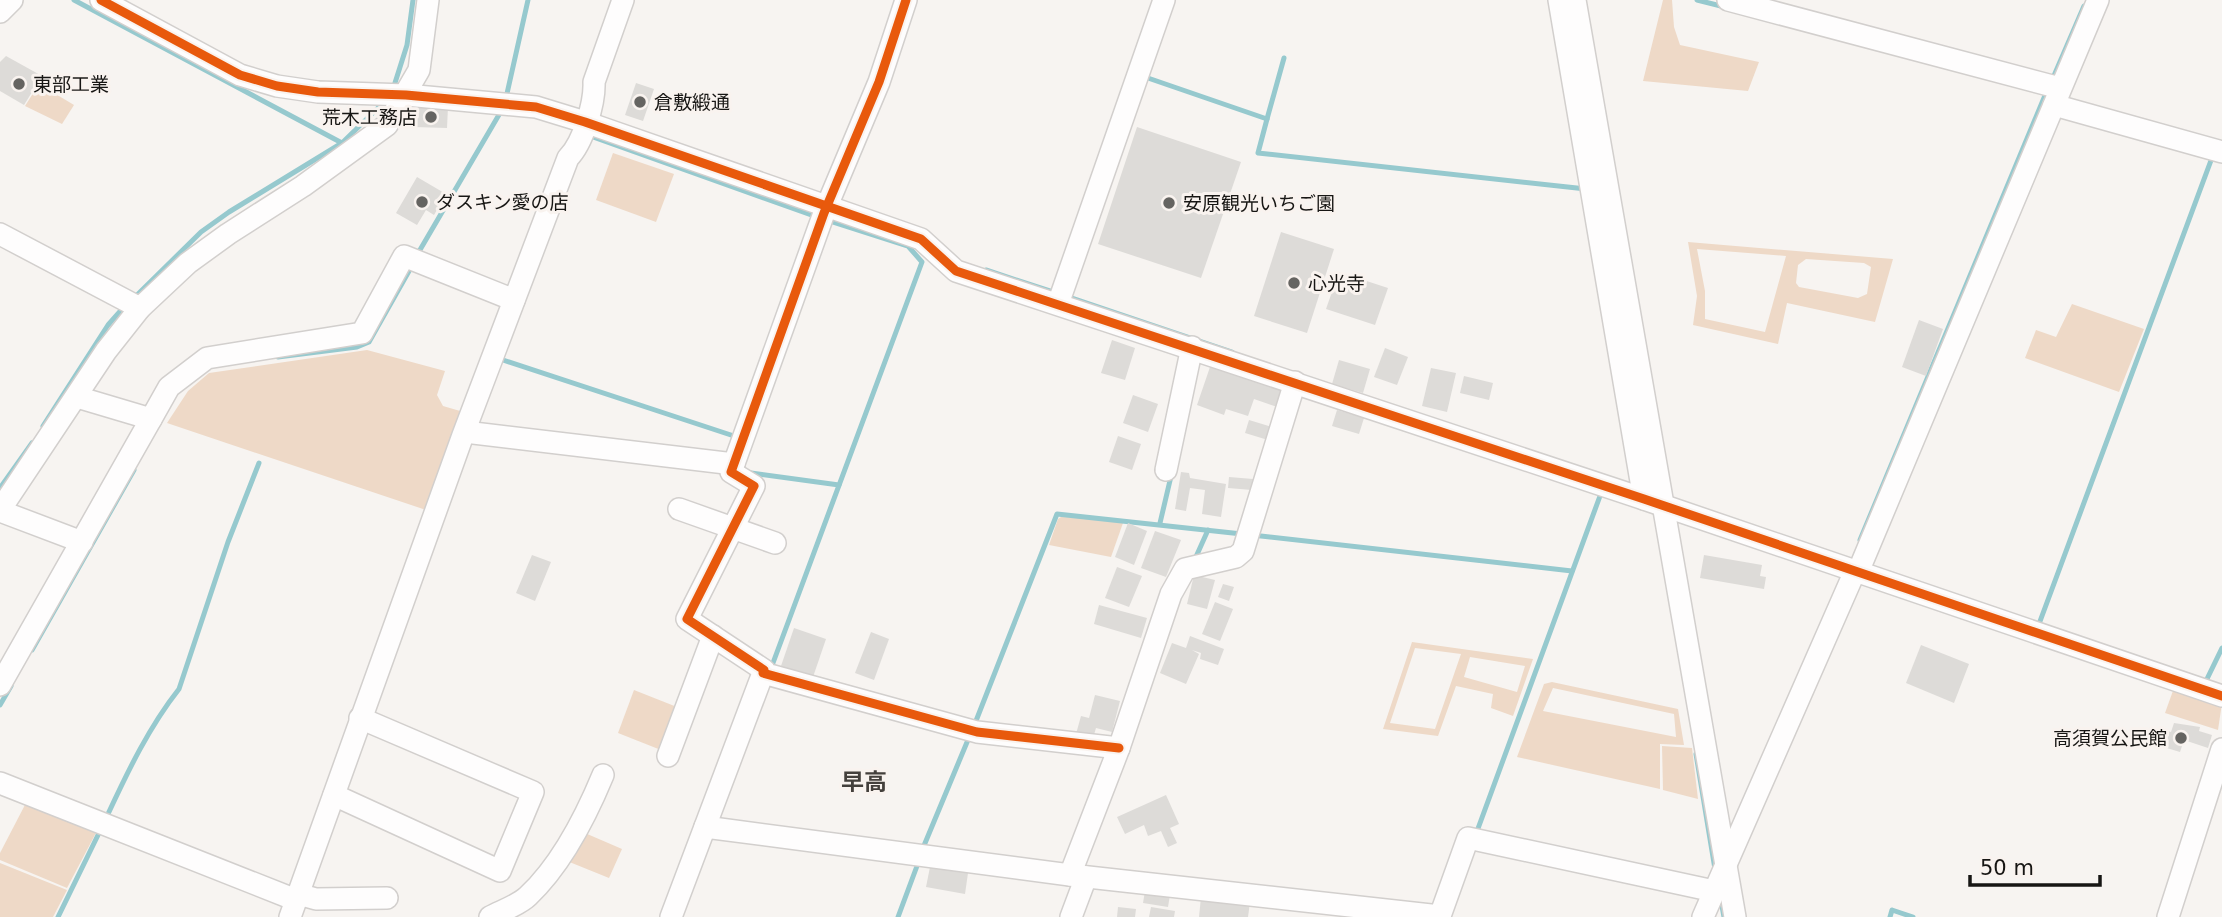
<svg xmlns="http://www.w3.org/2000/svg" width="2222" height="917" viewBox="0 0 2222 917" font-family="'DejaVu Sans','Noto Sans JP',sans-serif">
<style>
.green{fill:#eed9c7;fill-rule:evenodd}
.lines{fill:none;stroke-linecap:round;stroke-linejoin:round}
.stream{stroke:#96c9ce;stroke-width:5}
.building{fill:#dddbd8}
.minor-casing{stroke:#d2cfcd;stroke-width:24}
.minor{stroke:#fefdfd;stroke-width:21}
.cycleway-casing{stroke:#f9f3ef;stroke-width:13}
.cycleway{stroke:#e8590c;stroke-width:9}
.poi-dot{fill:#656461;stroke:#f9f3ef;stroke-width:2.5}
.labels{text-anchor:middle;dominant-baseline:central;stroke-width:6;stroke-linejoin:round;paint-order:stroke}
.poi-label{font-size:19px;fill:#171614;stroke:#f9f3ef;text-anchor:start}
.quarter-label{font-size:23px;font-weight:bold;fill:#44403c;stroke:#f9f3ef}
</style>
<rect width="100%" height="100%" fill="#f7f4f1"/>
<g class="green">
<path d="M 1663,0 L 1672,0 L 1674,27 L 1680,45 L 1759,62 L 1748,91 L 1643,81 Z"/>
<path d="M 39,84 L 74,105 L 62,124 L 25,106 Z"/>
<path d="M 613,153 L 674,174 L 656,222 L 596,200 Z"/>
<path d="M 1688,242 L 1893,259 L 1875,322 L 1787,303 L 1778,344 L 1693,325 L 1697,296 ZM 1697,249 L 1786,256 L 1765,332 L 1705,319 L 1705,291 ZM 1806,259 L 1864,263 L 1871,267 L 1867,294 L 1858,298 L 1799,287 L 1796,283 L 1798,265 Z"/>
<path d="M 2072,304 L 2144,329 L 2119,392 L 2025,358 L 2036,330 L 2056,337 Z"/>
<path d="M 367,350 L 445,371 L 437,395 L 443,406 L 467,413 L 426,510 L 167,423 L 188,391 L 209,373 Z"/>
<path d="M 1064,515 L 1123,523 L 1111,557 L 1049,545 L 1058,519 Z"/>
<path d="M 1412,642 L 1533,659 L 1513,716 L 1491,708 L 1493,694 L 1456,686 L 1438,736 L 1383,729 ZM 1415,648 L 1461,654 L 1435,729 L 1390,723 ZM 1470,657 L 1525,666 L 1517,692 L 1464,677 Z"/>
<path d="M 1552,682 L 1678,709 L 1684,745 L 1660,744 L 1660,789 L 1517,757 L 1544,684 ZM 1553,688 L 1674,714 L 1676,737 L 1543,711 Z"/>
<path d="M 2174,688 L 2222,703 L 2218,730 L 2165,713 Z"/>
<path d="M 634,690 L 682,709 L 666,752 L 618,733 Z"/>
<path d="M 1662,746 L 1692,748 L 1698,799 L 1663,790 Z"/>
<path d="M 27,801 L 98,829 L 67,888 L 0,860 L 0,853 Z"/>
<path d="M 578,830 L 622,849 L 609,878 L 562,859 Z"/>
<path d="M 0,863 L 67,890 L 53,917 L 0,917 Z"/>
</g>
<g class="lines">
<g class="stream">
<path d="M 74,0 L 342,143"/>
<path d="M 1697,0 L 1725,7"/>
<path d="M 1145,77 L 1267,119 L 1258,153 L 1586,189"/>
<path d="M 2053,78 L 2084,6"/>
<path d="M 394,86 L 407,45 L 413,0"/>
<path d="M 506,98 L 528,0"/>
<path d="M 1267,119 L 1284,58"/>
<path d="M 593,137 L 817,217"/>
<path d="M 417,255 L 500,113"/>
<path d="M 986,270 L 1056,293"/>
<path d="M 1066,296 L 1232,352"/>
<path d="M 134,298 L 201,232 L 229,212 L 342,143 L 381,105"/>
<path d="M 278,357 L 357,347 L 369,342 L 413,264"/>
<path d="M 500,359 L 737,437"/>
<path d="M 43,426 L 108,325 L 124,307"/>
<path d="M 751,473 L 839,485"/>
<path d="M 0,488 L 32,443"/>
<path d="M 1160,523 L 1172,472"/>
<path d="M 1252,535 L 1572,571"/>
<path d="M 1860,540 L 2046,93"/>
<path d="M 1195,559 L 1208,530"/>
<path d="M 2039,624 L 2213,155"/>
<path d="M 32,650 L 134,470"/>
<path d="M 770,671 L 922,262 L 908,246 L 827,220"/>
<path d="M 2206,681 L 2222,648"/>
<path d="M 0,705 L 11,686"/>
<path d="M 974,726 L 1057,514 L 1242,534"/>
<path d="M 1696,754 L 1715,869"/>
<path d="M 108,814 C 128,771 149,727 179,689 L 228,542 L 259,463"/>
<path d="M 1476,834 L 1600,496"/>
<path d="M 923,848 L 970,735"/>
<path d="M 1720,895 L 1724,917"/>
<path d="M 58,917 L 99,833"/>
<path d="M 898,917 L 917,866"/>
<path d="M 1890,917 L 1892,910 L 1913,917"/>
</g>
</g>
<g class="building">
<path d="M 6,56 L 42,76 L 24,105 L 0,91 L 0,62 Z"/>
<path d="M 636,83 L 654,89 L 643,121 L 625,115 Z"/>
<path d="M 414,105 L 448,107 L 447,128 L 414,127 Z"/>
<path d="M 1137,127 L 1241,162 L 1201,278 L 1098,244 Z"/>
<path d="M 417,177 L 446,194 L 434,215 L 426,210 L 417,225 L 396,213 Z"/>
<path d="M 1281,232 L 1334,249 L 1307,333 L 1254,316 Z"/>
<path d="M 1339,272 L 1388,288 L 1375,325 L 1326,309 Z"/>
<path d="M 1919,320 L 1943,329 L 1926,376 L 1902,367 Z"/>
<path d="M 1112,340 L 1135,348 L 1125,380 L 1101,373 Z"/>
<path d="M 1385,348 L 1408,357 L 1397,385 L 1374,377 Z"/>
<path d="M 1339,360 L 1370,369 L 1363,393 L 1332,384 Z"/>
<path d="M 1210,367 L 1283,391 L 1277,407 L 1254,399 L 1248,416 L 1226,409 L 1224,415 L 1197,405 Z"/>
<path d="M 1431,368 L 1456,373 L 1447,412 L 1422,406 Z"/>
<path d="M 1464,376 L 1493,383 L 1489,400 L 1460,393 Z"/>
<path d="M 1133,395 L 1158,404 L 1148,432 L 1123,423 Z"/>
<path d="M 1337,410 L 1364,418 L 1359,434 L 1332,426 Z"/>
<path d="M 1249,420 L 1272,427 L 1268,440 L 1245,433 Z"/>
<path d="M 1118,436 L 1141,444 L 1132,470 L 1109,462 Z"/>
<path d="M 1181,472 L 1189,473 L 1190,478 L 1226,484 L 1221,517 L 1202,514 L 1205,490 L 1190,488 L 1186,511 L 1175,509 Z"/>
<path d="M 1229,477 L 1253,479 L 1252,490 L 1228,488 Z"/>
<path d="M 1128,523 L 1147,531 L 1134,565 L 1115,557 Z"/>
<path d="M 1155,531 L 1181,540 L 1166,577 L 1141,568 Z"/>
<path d="M 532,555 L 551,562 L 535,601 L 516,593 Z"/>
<path d="M 1704,555 L 1762,565 L 1760,576 L 1766,577 L 1764,589 L 1700,578 Z"/>
<path d="M 1117,567 L 1142,576 L 1129,607 L 1105,598 Z"/>
<path d="M 1194,575 L 1215,580 L 1207,609 L 1187,604 Z"/>
<path d="M 1223,584 L 1234,587 L 1229,601 L 1218,597 Z"/>
<path d="M 1215,602 L 1233,609 L 1220,641 L 1202,634 Z"/>
<path d="M 1099,605 L 1147,618 L 1141,638 L 1094,624 Z"/>
<path d="M 794,628 L 826,639 L 813,677 L 781,666 Z"/>
<path d="M 871,632 L 889,639 L 874,680 L 855,673 Z"/>
<path d="M 1190,636 L 1224,649 L 1218,665 L 1200,659 L 1201,653 L 1192,650 L 1199,654 L 1186,684 L 1160,673 L 1172,643 L 1186,648 Z"/>
<path d="M 1921,645 L 1969,664 L 1954,703 L 1906,683 Z"/>
<path d="M 1095,695 L 1120,701 L 1112,732 L 1096,728 L 1093,738 L 1076,734 L 1081,716 L 1089,718 Z"/>
<path d="M 2174,723 L 2200,727 L 2199,731 L 2212,735 L 2208,748 L 2184,740 L 2180,752 L 2160,746 L 2164,730 L 2171,732 Z"/>
<path d="M 1166,795 L 1179,824 L 1170,828 L 1177,843 L 1168,847 L 1161,831 L 1148,836 L 1144,825 L 1125,834 L 1117,817 Z"/>
<path d="M 930,867 L 968,873 L 965,894 L 926,887 Z"/>
<path d="M 1145,891 L 1170,895 L 1168,907 L 1143,903 Z"/>
<path d="M 1201,897 L 1250,902 L 1248,917 L 1199,917 Z"/>
<path d="M 1118,907 L 1136,909 L 1135,917 L 1117,917 Z"/>
<path d="M 1151,907 L 1175,911 L 1174,917 L 1149,917 Z"/>
</g>
<g class="lines">
<g class="minor-casing">
<g id="minor">
<path d="M 101,0 L 240,75 L 277,86 L 318,92 L 406,95 L 536,107 L 585,122 L 921,239 L 956,271 L 1644,499 L 2222,696"/>
<path d="M 906,0 L 879,82 L 824,213 L 731,472 L 754,486 L 687,619 L 764,670 L 763,673 L 977,732 L 1119,748"/>
<path d="M 1559,0 L 1644,499"/>
<path d="M 1575,0 L 1735,917"/>
<path d="M 1728,0 L 2060,88"/>
<path d="M 0,12 L 12,0"/>
<path d="M 2054,105 L 2222,152"/>
<path d="M 0,234 L 140,308"/>
<path d="M 1058,304 L 1164,0"/>
<path d="M 77,397 L 151,419 L 169,387 L 207,358 L 362,333 L 404,256 L 514,300"/>
<path d="M 465,432 L 734,464"/>
<path d="M 1166,470 L 1192,347"/>
<path d="M 679,509 L 775,543"/>
<path d="M 0,510 L 106,351 L 140,308 L 188,263 L 228,234 L 303,186 L 387,125 L 419,70 L 428,0"/>
<path d="M 0,511 L 82,542"/>
<path d="M 1858,572 L 2098,0"/>
<path d="M 0,685 L 151,419"/>
<path d="M 668,756 L 713,636"/>
<path d="M 0,783 L 296,900"/>
<path d="M 334,795 L 500,871 L 533,792 L 360,718"/>
<path d="M 705,827 L 1070,875 L 1440,916 L 1468,838 L 1714,891"/>
<path d="M 1070,875 L 1119,748 L 1171,594 L 1185,569 L 1236,557 L 1243,551 L 1295,382"/>
<path d="M 298,894 L 316,899 L 387,898"/>
<path d="M 290,917 L 463,435 L 568,158 C 583,143 595,103 594,82 L 623,0"/>
<path d="M 490,917 C 501,911 519,905 528,896 C 561,865 586,816 603,775"/>
<path d="M 671,917 L 763,673"/>
<path d="M 1071,917 L 1086,877"/>
<path d="M 1703,917 L 1855,571"/>
<path d="M 2168,917 L 2222,749"/>
</g>
</g>
<use href="#minor" class="minor"/>
<g class="cycleway-casing">
<g id="cycleway">
<path d="M 101,0 L 240,75 L 277,86 L 318,92 L 406,95 L 536,107 L 585,122 L 921,239 L 956,271 L 1644,499 L 2222,696"/>
<path d="M 906,0 L 879,82 L 824,213 L 731,472 L 754,486 L 687,619 L 764,670 L 763,673 L 977,732 L 1119,748"/>
</g>
</g>
<use href="#cycleway" class="cycleway"/>
</g>
<g class="poi-dot">
<circle cx="19" cy="84" r="7"/>
<circle cx="640" cy="102" r="7"/>
<circle cx="431" cy="117" r="7"/>
<circle cx="422" cy="202" r="7"/>
<circle cx="1169" cy="203" r="7"/>
<circle cx="1294" cy="283" r="7"/>
<circle cx="2181" cy="738" r="7"/>
</g>
<g class="labels">
<g class="poi-label">
<text x="33" y="84">東部工業</text>
<text x="654" y="102">倉敷緞通</text>
<text x="417" y="117" text-anchor="end">荒木工務店</text>
<text x="436" y="202">ダスキン愛の店</text>
<text x="1183" y="203">安原観光いちご園</text>
<text x="1308" y="283">心光寺</text>
<text x="2167" y="738" text-anchor="end">高須賀公民館</text>
</g>
<g class="quarter-label">
<text x="864" y="782">早高</text>
</g>
</g>
<path d="M1970 875v10h130v-10" fill="none" stroke="#171614" stroke-width="3.5"/>
<text x="1980" y="875" font-size="21" fill="#171614" stroke="#f9f3ef" stroke-width="5" paint-order="stroke">50 m</text>
</svg>
